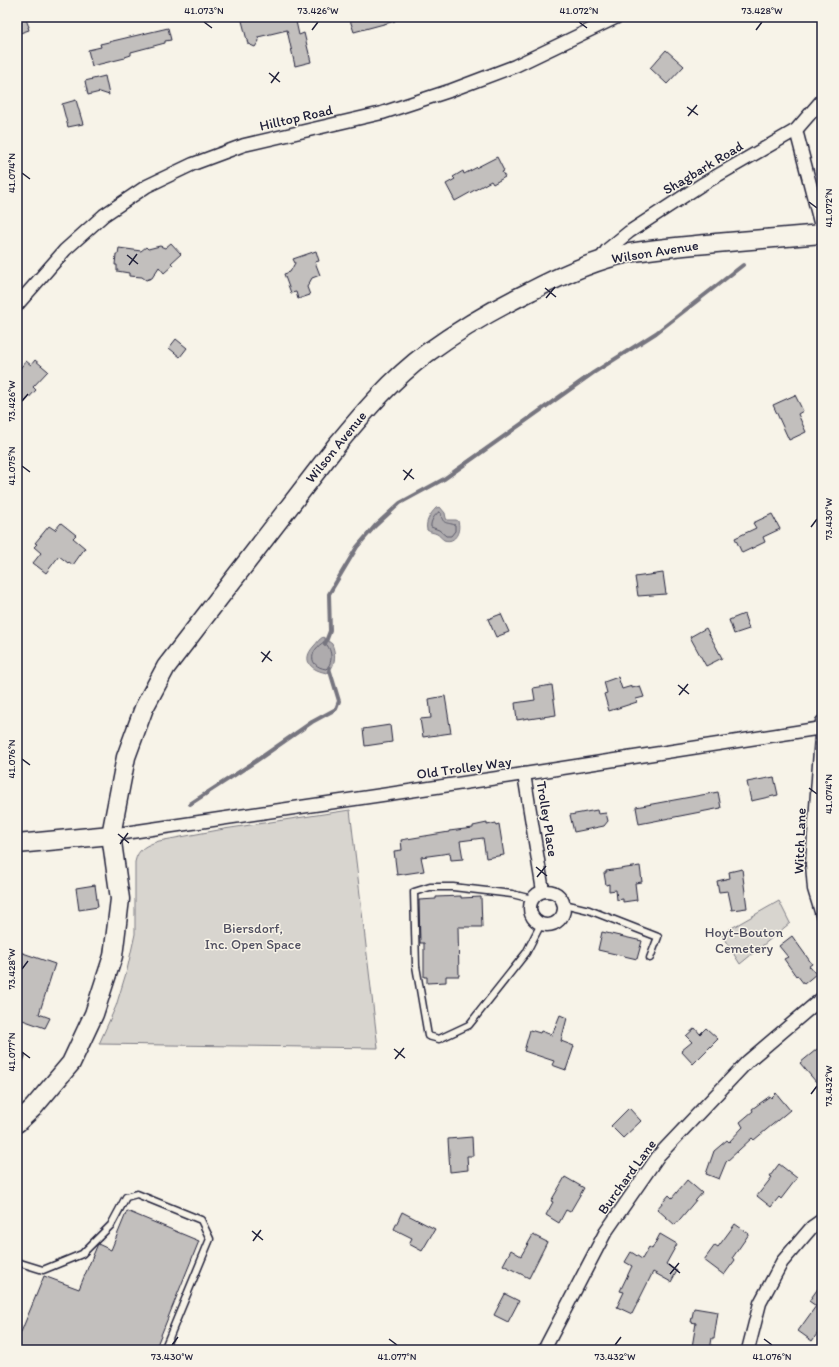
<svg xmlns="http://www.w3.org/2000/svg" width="839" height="1367" viewBox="0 0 839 1367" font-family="Itim,sans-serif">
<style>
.green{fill:#d8d5cf;stroke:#7d7c85}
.water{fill:#aeabad;stroke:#76747f}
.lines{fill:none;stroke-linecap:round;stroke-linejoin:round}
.shore{stroke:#5a5969;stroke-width:1}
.stream{stroke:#76747f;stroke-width:4}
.building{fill:#c2bfbd;stroke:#22223b}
.service-casing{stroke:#22223b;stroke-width:9}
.minor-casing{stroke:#22223b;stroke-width:15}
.secondary-casing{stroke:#22223b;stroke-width:21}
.service{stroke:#f7f3e8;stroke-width:6}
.minor{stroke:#f7f3e8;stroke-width:12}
.secondary{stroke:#f7f3e8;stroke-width:18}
.ticks{fill:none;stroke:#22223b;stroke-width:1.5}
.labels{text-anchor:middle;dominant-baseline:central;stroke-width:3;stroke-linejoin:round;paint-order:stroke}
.street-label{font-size:14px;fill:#22223b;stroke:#f7f3e8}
.park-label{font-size:14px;fill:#504f60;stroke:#f7f3e8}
.neatline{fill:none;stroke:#22223b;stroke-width:1.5}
.ticks-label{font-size:10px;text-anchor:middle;fill:#22223b}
</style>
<rect width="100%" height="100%" fill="#f7f3e8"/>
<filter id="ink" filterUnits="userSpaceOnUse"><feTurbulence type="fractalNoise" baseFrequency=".025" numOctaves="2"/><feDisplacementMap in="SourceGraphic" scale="8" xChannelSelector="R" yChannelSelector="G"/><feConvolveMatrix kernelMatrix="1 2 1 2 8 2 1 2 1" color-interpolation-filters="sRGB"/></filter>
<g filter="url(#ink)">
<g class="green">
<path d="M 350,810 L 378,1048 L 99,1044 L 116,1006 L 127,970 L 135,934 L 135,862 C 138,848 147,845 159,841 L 224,829 Z"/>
<path d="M 779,901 L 790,923 L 740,964 L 721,934 Z"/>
</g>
<g class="water">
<path d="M 440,507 L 445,513 L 446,518 L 447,520 L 456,520 L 458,521 C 461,530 456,544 444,540 C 441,538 439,535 437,534 C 433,532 431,533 427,530 C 425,522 430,514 436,508 Z"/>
<path d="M 323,637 L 332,644 C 336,654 336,664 328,673 C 312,671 300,661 314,646 C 317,643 319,639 323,637 Z"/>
</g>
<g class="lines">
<g class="shore">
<path d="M 439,512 L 441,513 C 442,525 447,522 455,525 L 455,531 L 451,536 L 446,536 L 439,530 L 431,527 C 430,522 435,514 439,512 Z"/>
<path d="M 324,642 C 332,648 334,662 326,669 C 307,666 310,650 324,642 Z"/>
</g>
<g class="stream">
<path d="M 325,644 L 330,631 L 329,594 L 357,547 L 375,526 L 400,503 L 444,479 L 593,373 L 656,333 L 743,265"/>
<path d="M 190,804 L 256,761 L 312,722 L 336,709 L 339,701 L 329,668"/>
</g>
</g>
<g class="building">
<path d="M 17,17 L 25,17 L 29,27 L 28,27 L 29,30 L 17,34 Z"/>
<path d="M 241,17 L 295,17 L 299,35 L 304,33 L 311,62 L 295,66 L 287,30 L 258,37 L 259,41 L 255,47 L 248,44 Z"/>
<path d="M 362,17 L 395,17 L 395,21 L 354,32 L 350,20 Z"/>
<path d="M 168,28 L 171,40 L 165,41 L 165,43 L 131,52 L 131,55 L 125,57 L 125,58 L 92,66 L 88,50 L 101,47 L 100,44 Z"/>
<path d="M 666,50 L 684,66 L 667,84 L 650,68 Z"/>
<path d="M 105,76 L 109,95 L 100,92 L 88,95 L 85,81 Z"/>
<path d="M 76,100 L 83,124 L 68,127 L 62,104 Z"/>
<path d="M 497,157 L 504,171 L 502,172 L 505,177 L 493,184 L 491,181 L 455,201 L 446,184 L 455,179 L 453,177 L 463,171 L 464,174 Z"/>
<path d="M 171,243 L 181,254 L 171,263 L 173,265 L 164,273 L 159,267 L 152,278 L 146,280 L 142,277 L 129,276 L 129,273 L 117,271 L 117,265 L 115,265 L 116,254 L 118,254 L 119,248 L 141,251 L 146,247 L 148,249 L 160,246 L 165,248 Z"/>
<path d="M 316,251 L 319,261 L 315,262 L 320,275 L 312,278 L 307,287 L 310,295 L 298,299 L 296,292 L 291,293 L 284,274 L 290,272 L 295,263 L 293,259 Z"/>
<path d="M 176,339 L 187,348 L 180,357 L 169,348 Z"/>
<path d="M 35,360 L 48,371 L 33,387 L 36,390 L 24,403 L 17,396 L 17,372 L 26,361 L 31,365 Z"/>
<path d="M 795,395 L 803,411 L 798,414 L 806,432 L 789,440 L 773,405 Z"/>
<path d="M 772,514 L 780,529 L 763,537 L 765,542 L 742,553 L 735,538 L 756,528 L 753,523 Z"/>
<path d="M 61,523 L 76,535 L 73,538 L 85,548 L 73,565 L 69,562 L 68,563 L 59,556 L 46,573 L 33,563 L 41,553 L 34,547 L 37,544 L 35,543 L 49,526 L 55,530 Z"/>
<path d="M 663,573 L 666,594 L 638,596 L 635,577 Z"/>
<path d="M 501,614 L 509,632 L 496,637 L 488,619 Z"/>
<path d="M 744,614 L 749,629 L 734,634 L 729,620 Z"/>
<path d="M 706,628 L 722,658 L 706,666 L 690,637 Z"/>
<path d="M 618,677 L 622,689 L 632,686 L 632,688 L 640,686 L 644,697 L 636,699 L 637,702 L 609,711 L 604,694 L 607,693 L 604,682 Z"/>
<path d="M 552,685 L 556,715 L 529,719 L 529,718 L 517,720 L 515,703 L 535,700 L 533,688 Z"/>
<path d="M 445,696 L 451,733 L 423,737 L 420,719 L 431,718 L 429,699 Z"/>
<path d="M 390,725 L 392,742 L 365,746 L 363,729 Z"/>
<path d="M 774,777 L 778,795 L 751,801 L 747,782 Z"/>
<path d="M 718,792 L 721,808 L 639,824 L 636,807 Z"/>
<path d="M 597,810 L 598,814 L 606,813 L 608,821 L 604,826 L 574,832 L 570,815 Z"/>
<path d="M 487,823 L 487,825 L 496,823 L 496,825 L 499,824 L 504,855 L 486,858 L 483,838 L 460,841 L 463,859 L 451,860 L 450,853 L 421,857 L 424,871 L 397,875 L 394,851 L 402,850 L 401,840 L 449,832 L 449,831 L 473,828 L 473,826 Z"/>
<path d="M 640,866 L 642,882 L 635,883 L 637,900 L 623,902 L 623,899 L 617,900 L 616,890 L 609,891 L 609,884 L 606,885 L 604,873 L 606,873 L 606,871 Z"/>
<path d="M 742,869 L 747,908 L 732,910 L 728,891 L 719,892 L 717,881 L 730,878 L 729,872 Z"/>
<path d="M 95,885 L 98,907 L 79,910 L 76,888 Z"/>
<path d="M 461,896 L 461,898 L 481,897 L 482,927 L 458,927 L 459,976 L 446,976 L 446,982 L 427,983 L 427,977 L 424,977 L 424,943 L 420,943 L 419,900 L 436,899 L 436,897 Z"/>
<path d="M 602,932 L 642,941 L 637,959 L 598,950 Z"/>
<path d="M 792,936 L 812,964 L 809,966 L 816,974 L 804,984 L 797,975 L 796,976 L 784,959 L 788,957 L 779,946 Z"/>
<path d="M 17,951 L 55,964 L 39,1014 L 50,1018 L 45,1028 L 17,1018 Z"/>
<path d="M 560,1015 L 567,1018 L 561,1041 L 574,1046 L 566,1070 L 552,1065 L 554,1061 L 524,1051 L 530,1030 L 540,1033 L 541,1031 L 552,1035 Z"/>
<path d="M 695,1028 L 700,1034 L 706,1028 L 718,1039 L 693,1064 L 681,1051 L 692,1042 L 686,1036 Z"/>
<path d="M 822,1045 L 822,1089 L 800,1063 Z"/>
<path d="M 776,1093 L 790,1110 L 754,1140 L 752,1138 L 726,1162 L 719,1179 L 706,1174 L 714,1151 L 727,1140 L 729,1142 L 743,1127 L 740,1122 L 753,1111 L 752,1109 L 770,1096 L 771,1098 Z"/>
<path d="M 629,1108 L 641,1121 L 623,1138 L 611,1126 Z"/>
<path d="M 472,1137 L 473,1156 L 467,1156 L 468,1170 L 450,1172 L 448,1139 Z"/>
<path d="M 779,1164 L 797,1178 L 781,1199 L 779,1197 L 771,1207 L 757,1196 L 772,1177 L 770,1176 Z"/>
<path d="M 565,1177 L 584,1188 L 570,1212 L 566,1210 L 559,1223 L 546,1215 L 553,1202 L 551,1201 Z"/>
<path d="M 687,1180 L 702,1193 L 675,1225 L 657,1209 L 669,1195 L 672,1198 Z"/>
<path d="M 127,1211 L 199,1241 L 155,1350 L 17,1350 L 17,1342 L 44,1276 L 79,1289 L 97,1246 L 98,1244 L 111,1250 Z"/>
<path d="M 402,1212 L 435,1229 L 422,1251 L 409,1244 L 412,1238 L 394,1229 Z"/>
<path d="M 735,1224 L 749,1234 L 733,1257 L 735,1260 L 724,1275 L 704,1260 L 715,1245 L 718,1247 Z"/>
<path d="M 660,1234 L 677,1244 L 666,1264 L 677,1271 L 671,1282 L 653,1272 L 632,1314 L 617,1307 L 624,1292 L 620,1291 L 632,1266 L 625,1262 L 631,1252 L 642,1259 L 649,1247 L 652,1249 Z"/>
<path d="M 533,1235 L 547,1242 L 529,1278 L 503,1265 L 511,1250 L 521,1256 Z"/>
<path d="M 822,1283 L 822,1327 L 812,1341 L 798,1331 L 816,1306 L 809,1301 Z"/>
<path d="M 505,1294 L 519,1301 L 508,1322 L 494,1315 Z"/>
<path d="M 694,1308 L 718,1312 L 714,1338 L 712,1338 L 710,1350 L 692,1347 L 696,1323 L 691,1322 Z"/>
</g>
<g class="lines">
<g class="service-casing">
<g id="service">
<path d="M 532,899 L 512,894 L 453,887 L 430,887 L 414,892 L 416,966 L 428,1036 L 439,1039 L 469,1025 L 526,953 L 541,924"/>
<path d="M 564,904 L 589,910 L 658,937 L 650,958"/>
<path d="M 17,1053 L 21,1056 L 17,1065"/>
<path d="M 17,1262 L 43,1270 L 82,1254 L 111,1225 L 126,1197 L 137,1194 L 201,1220 L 210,1239 L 164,1350"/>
</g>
</g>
<g class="minor-casing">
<g id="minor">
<path d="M 796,130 L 822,230"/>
<path d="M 599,261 L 607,250 L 629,232 L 701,185 L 796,130 L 822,100"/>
<path d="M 17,305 L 65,250 L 104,215 L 147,186 L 193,164 L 244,145 L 382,113 L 449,91 L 515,66 L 617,17"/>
<path d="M 822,722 L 812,864 L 814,889 L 822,915"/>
<path d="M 524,774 L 543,891"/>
<path d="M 111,835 L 524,774 L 822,728"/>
<circle cx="547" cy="908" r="17"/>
<path d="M 544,1350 L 605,1233 L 659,1155 L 748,1061 L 822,998"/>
<path d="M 748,1350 L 760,1303 L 782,1262 L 812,1227 L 822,1220"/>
</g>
</g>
<g class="secondary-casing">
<g id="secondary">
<path d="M 17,844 L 111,835"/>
<path d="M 17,1123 L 33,1108 L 71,1063 L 94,1014 L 113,956 L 120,899 L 111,835 L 126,757 L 144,708 L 166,667 L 336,446 C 363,413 392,379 427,353 C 460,329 494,309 531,291 C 562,275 595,260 629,253 C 658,248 687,246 716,243 C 752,240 787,237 822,234"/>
</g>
</g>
<use href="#service" class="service"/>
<use href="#minor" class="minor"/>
<use href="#secondary" class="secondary"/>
</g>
</g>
<path class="ticks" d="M 204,22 L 212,28M 579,22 L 587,28M 312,30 L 318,22M 756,30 L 762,22M 269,73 L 280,82M 271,83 L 279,72M 687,107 L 698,115M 688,116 L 697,105M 22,173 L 30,179M 809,202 L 817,208M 127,255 L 138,264M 129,265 L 137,254M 545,288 L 556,297M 546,298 L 555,287M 22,401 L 28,394M 22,466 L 30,472M 403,470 L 414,479M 404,480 L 412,469M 811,527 L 817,519M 261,652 L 272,661M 262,662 L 270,651M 678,685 L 689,694M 679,695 L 688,684M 22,759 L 30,765M 809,788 L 817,794M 118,834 L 129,843M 120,844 L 128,833M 536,867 L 547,876M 537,877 L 546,866M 22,969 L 28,961M 394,1049 L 405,1058M 22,1052 L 30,1058M 395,1059 L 404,1048M 811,1094 L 817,1086M 252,1231 L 263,1240M 253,1241 L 261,1230M 669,1264 L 680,1273M 670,1274 L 679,1263M 389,1339 L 397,1345M 764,1339 L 772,1345M 172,1345 L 178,1337M 615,1345 L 621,1337"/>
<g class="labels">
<g class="street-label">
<text transform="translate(296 118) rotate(-13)">Hilltop Road</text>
<text transform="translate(703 168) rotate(-31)">Shagbark Road</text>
<text transform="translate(655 252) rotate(-9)">Wilson Avenue</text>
<text transform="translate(336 447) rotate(-51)">Wilson Avenue</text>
<text transform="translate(464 768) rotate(-8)">Old Trolley Way</text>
<text transform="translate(547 819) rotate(81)">Trolley Place</text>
<text transform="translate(800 841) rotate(-88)">Witch Lane</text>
<text transform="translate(627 1177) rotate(-54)">Burchard Lane</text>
</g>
<g class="park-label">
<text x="253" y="928">Biersdorf,<tspan x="253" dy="16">Inc. Open Space</tspan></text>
<text x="744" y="932">Hoyt-Bouton<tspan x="744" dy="16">Cemetery</tspan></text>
</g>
</g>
<rect width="839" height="1367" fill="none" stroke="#f7f3e8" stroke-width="44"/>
<rect x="22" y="22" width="795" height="1323" class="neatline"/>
<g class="ticks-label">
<text x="204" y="14">41.073°N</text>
<text x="318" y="14">73.426°W</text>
<text x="579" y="14">41.072°N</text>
<text x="762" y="14">73.428°W</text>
<text transform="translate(11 173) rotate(-90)" y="4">41.074°N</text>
<text transform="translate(828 208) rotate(-90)" y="4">41.072°N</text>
<text transform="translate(11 401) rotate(-90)" y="4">73.426°W</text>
<text transform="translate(11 466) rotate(-90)" y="4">41.075°N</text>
<text transform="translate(828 519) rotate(-90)" y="4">73.430°W</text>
<text transform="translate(11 759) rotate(-90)" y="4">41.076°N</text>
<text transform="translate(828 794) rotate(-90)" y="4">41.074°N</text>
<text transform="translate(11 969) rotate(-90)" y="4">73.428°W</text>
<text transform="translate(11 1052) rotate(-90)" y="4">41.077°N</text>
<text transform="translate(828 1086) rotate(-90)" y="4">73.432°W</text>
<text x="172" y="1360">73.430°W</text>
<text x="397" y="1360">41.077°N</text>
<text x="615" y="1360">73.432°W</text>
<text x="772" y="1360">41.076°N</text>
</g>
</svg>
